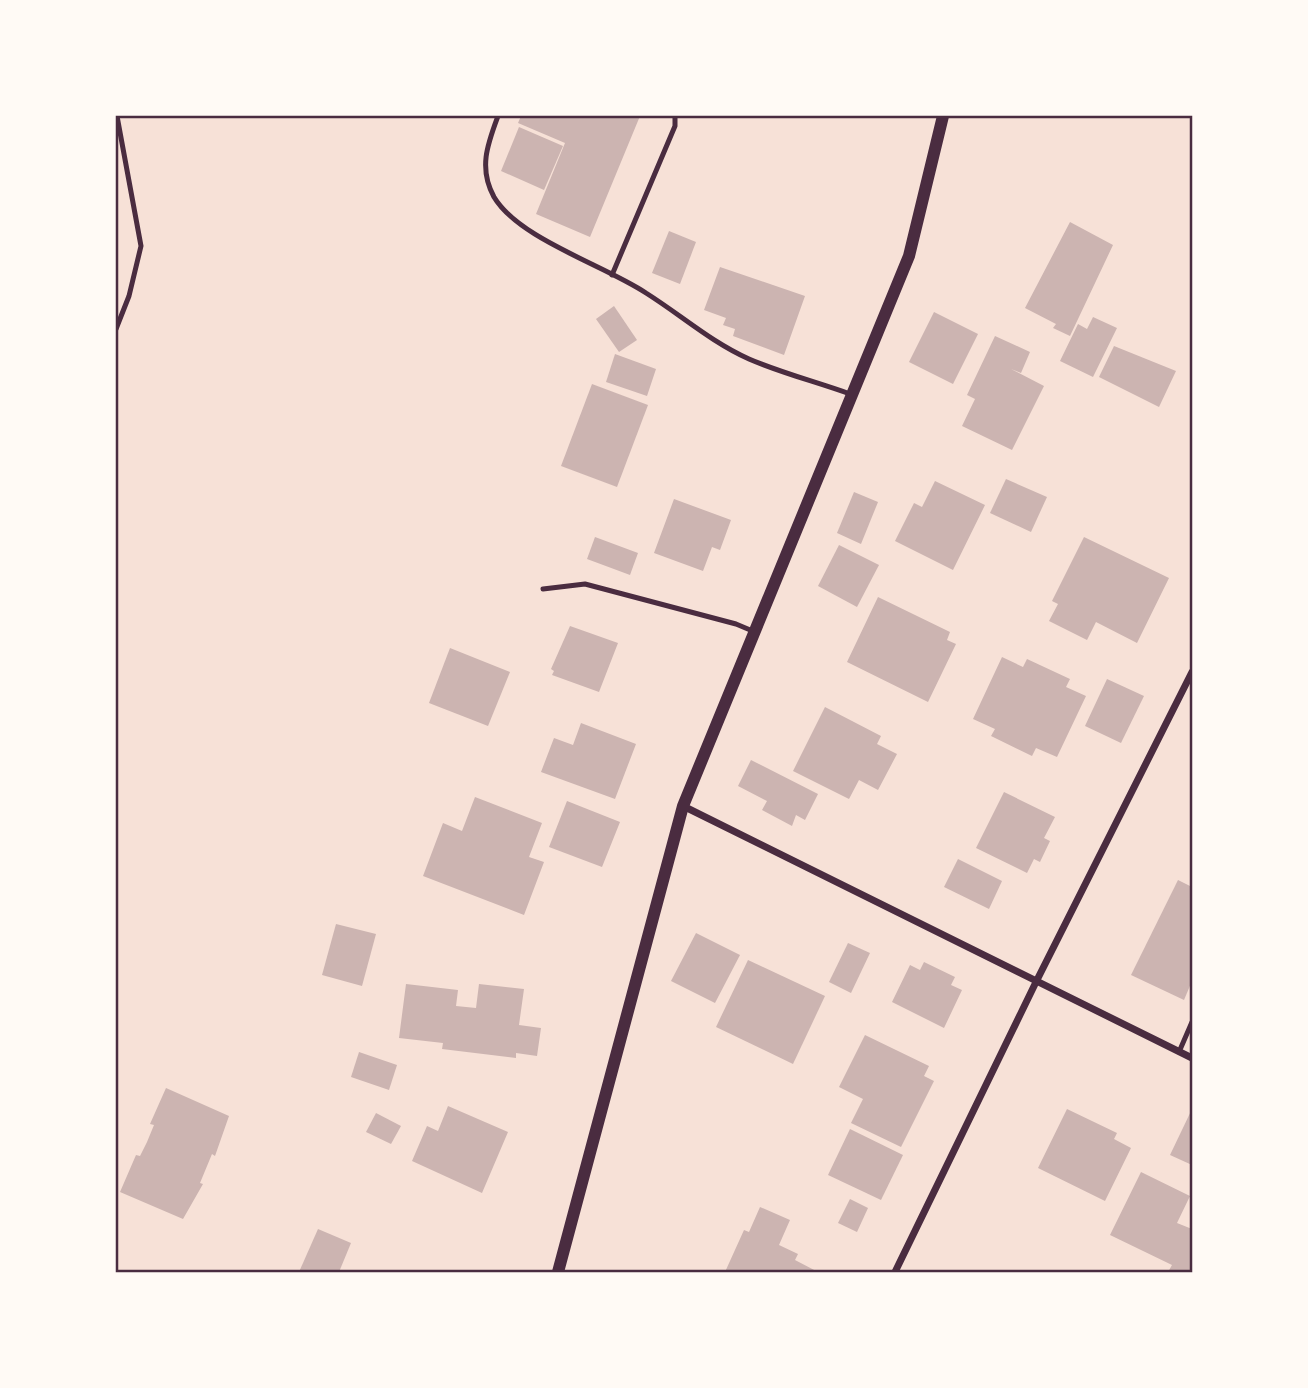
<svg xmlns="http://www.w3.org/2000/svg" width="1308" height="1388" viewBox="0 0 1308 1388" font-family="'Open Sans',sans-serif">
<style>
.building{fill:#ccb4b1}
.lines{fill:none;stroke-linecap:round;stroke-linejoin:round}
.service{stroke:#4a2c40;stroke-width:5}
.minor{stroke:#4a2c40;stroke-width:7}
.tertiary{stroke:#4a2c40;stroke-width:12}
.neatline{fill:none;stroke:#4a2c40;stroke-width:2.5}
</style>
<rect width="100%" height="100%" fill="#f7e1d7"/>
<g class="building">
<path d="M 521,116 L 640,116 L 590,237 L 536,214 L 565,143 L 518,123 Z"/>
<path d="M 519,127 L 563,146 L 544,190 L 501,171 Z"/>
<path d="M 1070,222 L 1113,245 L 1070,336 L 1053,328 L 1056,324 L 1025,308 Z"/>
<path d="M 669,231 L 696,242 L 680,284 L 652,273 Z"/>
<path d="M 720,267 L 805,296 L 784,355 L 733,336 L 735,329 L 723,325 L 726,318 L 704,310 Z"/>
<path d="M 614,306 L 637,340 L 619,352 L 596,319 Z"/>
<path d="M 934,312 L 978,334 L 953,384 L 909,362 Z"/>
<path d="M 1093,317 L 1117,328 L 1093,377 L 1060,361 L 1078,324 L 1087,329 Z"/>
<path d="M 995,336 L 1030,352 L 1021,373 L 1011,369 L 1044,386 L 1012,450 L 962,426 L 975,399 L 967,395 Z"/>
<path d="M 1114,346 L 1176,371 L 1159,407 L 1099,377 Z"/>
<path d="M 615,354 L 656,369 L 647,396 L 606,382 Z"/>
<path d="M 592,384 L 648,405 L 617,487 L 561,466 Z"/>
<path d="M 1006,479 L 1047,497 L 1031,532 L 990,513 Z"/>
<path d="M 935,481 L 985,505 L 953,570 L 895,541 L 914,503 L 922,507 Z"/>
<path d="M 854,492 L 878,502 L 861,544 L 837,533 Z"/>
<path d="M 674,499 L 731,520 L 720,550 L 712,547 L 703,571 L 654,553 Z"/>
<path d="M 595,537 L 638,553 L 630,575 L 587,559 Z"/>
<path d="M 1084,537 L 1169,578 L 1137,643 L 1096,622 L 1087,640 L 1049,621 L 1058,604 L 1052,601 Z"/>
<path d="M 839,545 L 879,565 L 857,607 L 818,586 Z"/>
<path d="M 878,597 L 950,632 L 947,640 L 956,644 L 928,702 L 847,662 Z"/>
<path d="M 570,626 L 618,643 L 599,692 L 552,675 L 554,671 L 551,669 Z"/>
<path d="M 450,648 L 510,672 L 488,726 L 429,703 Z"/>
<path d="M 1002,657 L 1023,667 L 1027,659 L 1070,679 L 1066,687 L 1086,696 L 1057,757 L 1036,748 L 1032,756 L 991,736 L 995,729 L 973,719 Z"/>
<path d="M 1107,679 L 1144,696 L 1121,743 L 1085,726 Z"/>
<path d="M 825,707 L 881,736 L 877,744 L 897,754 L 878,790 L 859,780 L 849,799 L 793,771 Z"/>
<path d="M 581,723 L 636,744 L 615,799 L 541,772 L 554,738 L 573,745 Z"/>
<path d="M 751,760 L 818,794 L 805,820 L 796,815 L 792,826 L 762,810 L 767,801 L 738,786 Z"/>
<path d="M 1004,792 L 1055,817 L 1044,838 L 1050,841 L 1040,862 L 1034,859 L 1027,873 L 976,848 Z"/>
<path d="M 475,797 L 542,823 L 529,857 L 544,862 L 524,915 L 423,876 L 443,823 L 462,831 Z"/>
<path d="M 567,801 L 620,822 L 602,867 L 549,847 Z"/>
<path d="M 958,859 L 1002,881 L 989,909 L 944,887 Z"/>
<path d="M 1178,880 L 1192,887 L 1192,981 L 1184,1000 L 1131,975 Z"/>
<path d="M 336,924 L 376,934 L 362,986 L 322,975 Z"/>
<path d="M 696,933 L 740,955 L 715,1003 L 671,981 Z"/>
<path d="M 848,943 L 870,953 L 851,993 L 829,982 Z"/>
<path d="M 748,960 L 825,996 L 793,1064 L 716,1027 Z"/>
<path d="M 924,962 L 955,977 L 951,985 L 962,990 L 944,1028 L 892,1002 L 910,965 L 920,970 Z"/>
<path d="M 406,984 L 458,990 L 456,1006 L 476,1008 L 479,984 L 524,989 L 519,1025 L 541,1028 L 537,1056 L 516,1053 L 516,1058 L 442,1049 L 443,1043 L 399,1038 Z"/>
<path d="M 865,1035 L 929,1066 L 924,1076 L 934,1081 L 901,1147 L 851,1123 L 863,1099 L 839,1087 Z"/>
<path d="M 359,1052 L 397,1065 L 389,1090 L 351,1077 Z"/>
<path d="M 166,1088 L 229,1116 L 215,1156 L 212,1154 L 200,1183 L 203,1184 L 183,1219 L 120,1192 L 136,1155 L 140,1156 L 147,1142 L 154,1125 L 150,1124 Z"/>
<path d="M 448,1106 L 508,1132 L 482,1193 L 412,1161 L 427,1126 L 438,1131 Z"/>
<path d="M 1067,1109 L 1117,1133 L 1114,1139 L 1131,1148 L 1105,1201 L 1038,1168 Z"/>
<path d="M 1192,1109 L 1192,1165 L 1170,1155 Z"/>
<path d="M 376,1113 L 401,1126 L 391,1144 L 366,1132 Z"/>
<path d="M 850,1129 L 903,1155 L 881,1200 L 828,1175 Z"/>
<path d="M 1141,1172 L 1190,1196 L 1177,1223 L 1192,1229 L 1192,1272 L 1168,1272 L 1172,1265 L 1110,1235 Z"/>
<path d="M 850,1199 L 868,1208 L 857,1232 L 838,1223 Z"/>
<path d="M 760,1207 L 790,1220 L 779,1245 L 798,1254 L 795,1260 L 818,1272 L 725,1272 L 744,1230 L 749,1232 Z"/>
<path d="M 318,1229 L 351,1243 L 339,1272 L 299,1272 Z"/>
</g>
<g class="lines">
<g class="service">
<path d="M 498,116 C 488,143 478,168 494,197 C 519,239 604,265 646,293 C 681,315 711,342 749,359 C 781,373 817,382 850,394"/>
<path d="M 612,275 L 675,126 L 675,116"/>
<path d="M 116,329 L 129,296 L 141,246 L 117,116"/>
<path d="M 543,589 L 585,584 L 736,624 L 755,632"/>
<path d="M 1179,1052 L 1192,1022"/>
</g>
<g class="minor">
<path d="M 683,806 L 1192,1058"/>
<path d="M 895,1272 L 1036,982 L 1192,672"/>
</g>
<path class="tertiary" d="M 558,1272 L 683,806 L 909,256 L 943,116"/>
</g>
<rect width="1308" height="1388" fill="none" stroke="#fffaf5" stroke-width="234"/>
<rect x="117" y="117" width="1074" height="1154" class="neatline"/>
</svg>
